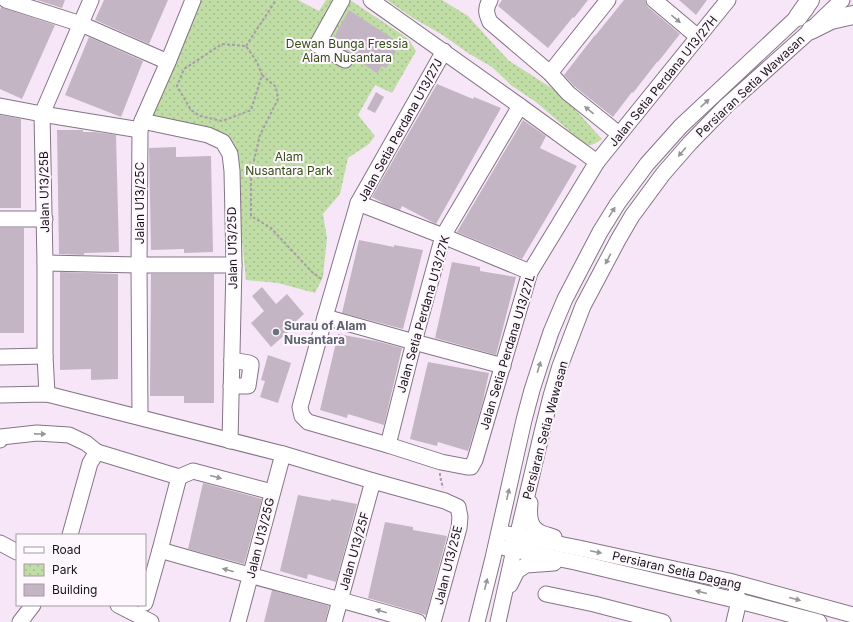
<svg xmlns="http://www.w3.org/2000/svg" width="853" height="622" viewBox="0 0 853 622" font-family="Inter,sans-serif">
<style>
.park{fill:url(#park-dots)}
.building{fill:#c4b5c5}
.lines{fill:none;stroke-linecap:round;stroke-linejoin:round}
.minor-casing{stroke:#847585;stroke-width:17}
.major-casing{stroke:#847585;stroke-width:20}
.path{stroke:#a99caa;stroke-width:2;stroke-dasharray:3 2;stroke-linecap:butt}
.minor{stroke:#fff;stroke-width:15}
.major{stroke:#fff;stroke-width:18}
.oneway{fill:#979598}
.worship-dot{fill:#6b7280;stroke:#fef7fe;stroke-width:1.5}
.labels{text-anchor:middle;dominant-baseline:central;stroke-width:4;stroke-linejoin:round;paint-order:stroke}
.park-label{font-size:12px;fill:#344e15;stroke:#fef7fe}
.street-label{font-size:12px;fill:#181319;stroke:#fef7fe}
.worship-label{font-size:12px;font-weight:bold;fill:#5b616d;stroke:#fef7fe;text-anchor:start}
</style>
<defs>
<pattern id="park-dots" width="8" height="8" patternUnits="userSpaceOnUse"><rect width="8" height="8" fill="#bfdda5"/><path d="M2 2h.1M6 6h.1" fill="none" stroke="#a3bd8d" stroke-width="1.8" stroke-linecap="round"/></pattern>
</defs>
<rect width="100%" height="100%" fill="#f7e6f8"/>
<g class="park">
<path d="M 197,0 L 298,0 L 319,11 L 326,0 L 350,0 L 400,33 L 409,40 L 416,51 L 392,93 L 375,85 L 358,115 L 375,136 L 369,144 L 348,158 L 340,194 L 323,214 L 327,238 L 323,277 L 315,293 L 278,283 L 246,280 L 235,172 L 229,137 L 213,131 L 158,125 L 151,111 Z"/>
<path d="M 387,0 L 442,0 L 468,16 L 508,60 L 561,94 L 602,139 L 594,144 L 587,146 L 536,102 L 512,86 L 492,67 L 468,53 L 441,34 L 413,18 Z"/>
</g>
<g class="building">
<path d="M 37,0 L 65,0 L 62,8 Z"/>
<path d="M 104,0 L 168,0 L 149,44 L 95,20 Z"/>
<path d="M 502,0 L 588,0 L 574,18 L 573,17 L 548,48 L 498,6 Z"/>
<path d="M 624,0 L 645,0 L 646,3 L 648,7 L 680,34 L 658,62 L 657,62 L 633,93 L 632,92 L 613,117 L 574,86 L 564,75 L 595,35 L 595,36 Z"/>
<path d="M 679,0 L 707,0 L 696,15 Z"/>
<path d="M 1,7 L 55,25 L 22,99 L 0,89 L 0,10 Z"/>
<path d="M 349,10 L 398,42 L 393,50 L 396,52 L 386,68 L 382,66 L 377,73 L 354,58 L 354,59 L 352,55 L 350,52 L 338,46 L 341,40 L 334,37 Z"/>
<path d="M 89,37 L 143,61 L 121,117 L 65,95 Z"/>
<path d="M 437,84 L 473,99 L 474,97 L 501,108 L 436,224 L 402,206 L 400,210 L 385,204 L 372,197 Z"/>
<path d="M 376,92 L 384,97 L 375,113 L 367,109 Z"/>
<path d="M 0,115 L 21,119 L 21,208 L 0,208 Z"/>
<path d="M 523,120 L 546,136 L 540,148 L 577,166 L 522,259 L 457,232 Z"/>
<path d="M 57,130 L 83,130 L 83,132 L 95,132 L 116,135 L 119,252 L 84,253 L 84,255 L 59,254 Z"/>
<path d="M 176,147 L 176,157 L 211,156 L 213,252 L 184,253 L 184,249 L 151,250 L 149,148 Z"/>
<rect x="0" y="228" width="24" height="105"/>
<path d="M 359,240 L 394,247 L 394,245 L 423,250 L 403,329 L 342,313 Z"/>
<path d="M 452,262 L 480,267 L 480,271 L 516,277 L 496,355 L 435,338 Z"/>
<path d="M 60,272 L 118,274 L 118,379 L 91,380 L 91,369 L 60,370 Z"/>
<path d="M 151,274 L 214,274 L 214,403 L 184,403 L 184,396 L 150,396 Z"/>
<path d="M 262,287 L 276,304 L 287,294 L 304,314 L 293,324 L 295,326 L 271,347 L 251,323 L 264,311 L 252,296 Z"/>
<path d="M 338,334 L 376,341 L 402,348 L 384,425 L 348,414 L 347,418 L 320,410 Z"/>
<path d="M 268,355 L 291,363 L 278,403 L 260,397 L 265,381 L 261,380 Z"/>
<path d="M 428,362 L 489,373 L 482,405 L 468,451 L 438,442 L 437,446 L 410,439 Z"/>
<path d="M 203,483 L 262,499 L 244,564 L 188,549 Z"/>
<path d="M 298,495 L 331,501 L 331,499 L 357,504 L 336,582 L 308,574 L 307,579 L 280,571 Z"/>
<path d="M 385,522 L 413,527 L 413,530 L 447,536 L 426,615 L 368,598 Z"/>
<path d="M 272,590 L 329,606 L 325,622 L 264,622 Z"/>
</g>
<g class="lines">
<g class="minor-casing">
<g id="minor">
<path d="M 6,0 L 81,24 L 168,62"/>
<path d="M 342,0 L 317,45 L 345,60"/>
<path d="M 371,0 L 372,1 L 520,106 L 597,162 L 530,272 L 475,460 L 471,467 L 467,467 L 441,462 L 388,445 L 308,422 L 302,416 L 300,407 L 325,317 L 358,203 L 444,51"/>
<path d="M 490,0 C 485,9 486,13 490,22 L 550,73 L 568,93 L 619,134"/>
<path d="M 654,0 L 698,37"/>
<path d="M 550,73 L 608,0"/>
<path d="M 0,106 L 42,114 L 140,130"/>
<path d="M 142,121 L 208,135 L 223,142 L 230,154 L 232,171 L 234,265 L 230,441"/>
<path d="M 597,162 L 728,0"/>
<path d="M 358,203 L 443,236 L 530,272"/>
<path d="M 0,219 L 45,219"/>
<path d="M 45,263 L 139,265 L 234,265"/>
<path d="M 325,317 L 414,342 L 503,366"/>
<path d="M 0,357 L 45,356"/>
<path d="M 231,386 L 248,386 L 251,366 L 251,364 L 249,363 L 232,360"/>
<path d="M 47,394 L 45,356 L 45,263 L 42,114 L 91,0"/>
<path d="M 0,395 L 47,394 L 283,454 L 373,481 L 445,501 L 458,507 L 460,517 L 459,528 L 433,622"/>
<path d="M 140,417 L 139,265 L 140,130 L 142,121 L 168,62 L 193,0"/>
<path d="M 0,440 L 1,437 L 37,433 L 69,435 L 86,443 L 97,452 L 179,477 L 193,471 L 272,492"/>
<path d="M 388,445 L 414,342 L 443,236 L 520,106"/>
<path d="M 530,503 C 529,512 529,526 538,531 C 542,534 548,535 554,537"/>
<path d="M 508,534 L 579,548 L 729,581 L 853,615"/>
<path d="M 70,535 L 90,463 L 97,452"/>
<path d="M 0,543 L 17,552"/>
<path d="M 505,548 L 575,562 L 739,601 L 819,622"/>
<path d="M 160,550 C 246,575 333,597 418,622"/>
<path d="M 510,585 L 517,571 L 526,565 L 554,563"/>
<path d="M 546,594 L 594,604 L 663,622"/>
<path d="M 145,603 L 160,550 L 179,477"/>
<path d="M 118,605 L 151,622"/>
<path d="M 20,622 L 33,605"/>
<path d="M 238,622 L 283,454"/>
<path d="M 334,622 L 373,481"/>
<path d="M 477,622 L 493,558 L 524,420 L 532,390 L 542,359 L 551,332 L 565,299 L 600,232 L 618,203 L 647,164 L 681,126 L 806,9"/>
<path d="M 498,622 L 514,550 L 543,428 L 551,396 L 560,366 L 583,306 L 618,240 L 632,216 L 663,174 L 690,143 L 726,106 L 811,30 L 842,0"/>
<path d="M 734,622 L 739,601 L 736,592"/>
</g>
</g>
<g class="major-casing">
<g id="major">
<path d="M 798,17 L 810,0"/>
<path d="M 811,30 L 831,20 L 853,15"/>
</g>
</g>
<g class="path">
<path d="M 222,44 L 246,46 L 257,62 L 262,75 L 251,110 L 222,121 L 200,116 L 191,110 L 177,86 L 184,69 Z"/>
<path d="M 246,46 L 276,0"/>
<path d="M 262,75 L 276,87 L 278,99 L 260,135 L 251,173 L 251,216 L 271,228 L 312,272 L 323,280"/>
<path d="M 440,473 L 440,476 L 443,488"/>
</g>
<use href="#minor" class="minor"/>
<use href="#major" class="major"/>
</g>
<defs><path id="oneway-solid" d="M-6-.8H1V-3.2L6.5 0L1 3.2V.8H-6Z"/></defs>
<g class="oneway">
<use href="#oneway-solid" transform="translate(676 19) rotate(40)"/>
<use href="#oneway-solid" transform="translate(705 103) rotate(-43)"/>
<use href="#oneway-solid" transform="translate(589 110) rotate(-141)"/>
<use href="#oneway-solid" transform="translate(682 152) rotate(131)"/>
<use href="#oneway-solid" transform="translate(612 212) rotate(-58)"/>
<use href="#oneway-solid" transform="translate(608 259) rotate(118)"/>
<use href="#oneway-solid" transform="translate(539 367) rotate(-73)"/>
<use href="#oneway-solid" transform="translate(40 434) rotate(1)"/>
<use href="#oneway-solid" transform="translate(216 477) rotate(15)"/>
<use href="#oneway-solid" transform="translate(508 494) rotate(-77)"/>
<use href="#oneway-solid" transform="translate(596 552) rotate(12)"/>
<use href="#oneway-solid" transform="translate(228 570) rotate(-164)"/>
<use href="#oneway-solid" transform="translate(486 584) rotate(-76)"/>
<use href="#oneway-solid" transform="translate(701 592) rotate(-166)"/>
<use href="#oneway-solid" transform="translate(795 599) rotate(15)"/>
<use href="#oneway-solid" transform="translate(381 611) rotate(-164)"/>
</g>
<circle class="worship-dot" cx="276" cy="332" r="4"/>
<g class="labels">
<g class="park-label">
<text x="347" y="43">Dewan Bunga Fressia<tspan x="347" dy="14">Alam Nusantara</tspan></text>
<text x="289" y="156">Alam<tspan x="289" dy="14">Nusantara Park</tspan></text>
</g>
<g class="street-label">
<text transform="translate(663 81) rotate(-51)">Jalan Setia Perdana U13/27H</text>
<text transform="translate(750 86) rotate(-43)">Persiaran Setia Wawasan</text>
<text transform="translate(400 130) rotate(-61)">Jalan Setia Perdana U13/27J</text>
<text transform="translate(44 192) rotate(-91)">Jalan U13/25B</text>
<text transform="translate(139 203) rotate(-90)">Jalan U13/25C</text>
<text transform="translate(232 248) rotate(-91)">Jalan U13/25D</text>
<text transform="translate(423 314) rotate(-74)">Jalan Setia Perdana U13/27K</text>
<text transform="translate(507 352) rotate(-73)">Jalan Setia Perdana U13/27L</text>
<text transform="translate(545 430) rotate(-75)">Persiaran Setia Wawasan</text>
<text transform="translate(260 538) rotate(-76)">Jalan U13/25G</text>
<text transform="translate(354 551) rotate(-74)">Jalan U13/25F</text>
<text transform="translate(448 565) rotate(-76)">Jalan U13/25E</text>
<text transform="translate(677 570) rotate(13)">Persiaran Setia Dagang</text>
</g>
<g class="worship-label">
<text x="284" y="325">Surau of Alam<tspan x="284" dy="14">Nusantara</tspan></text>
</g>
</g>
<rect x="16" y="534" width="130" height="72" fill="#fef7fe" stroke="#a29ca2"/>
<rect x="24" y="547" width="20" height="6" fill="#ffffff" stroke="#a29ca2"/>
<text x="52" y="554" font-size="12" fill="#181319">Road</text>
<rect x="24" y="564" width="20" height="12" fill="url(#park-dots)" stroke="#a29ca2"/>
<text x="52" y="574" font-size="12" fill="#181319">Park</text>
<rect x="24" y="584" width="20" height="12" fill="#c4b5c5" stroke="#a29ca2"/>
<text x="52" y="594" font-size="12" fill="#181319">Building</text>
</svg>
